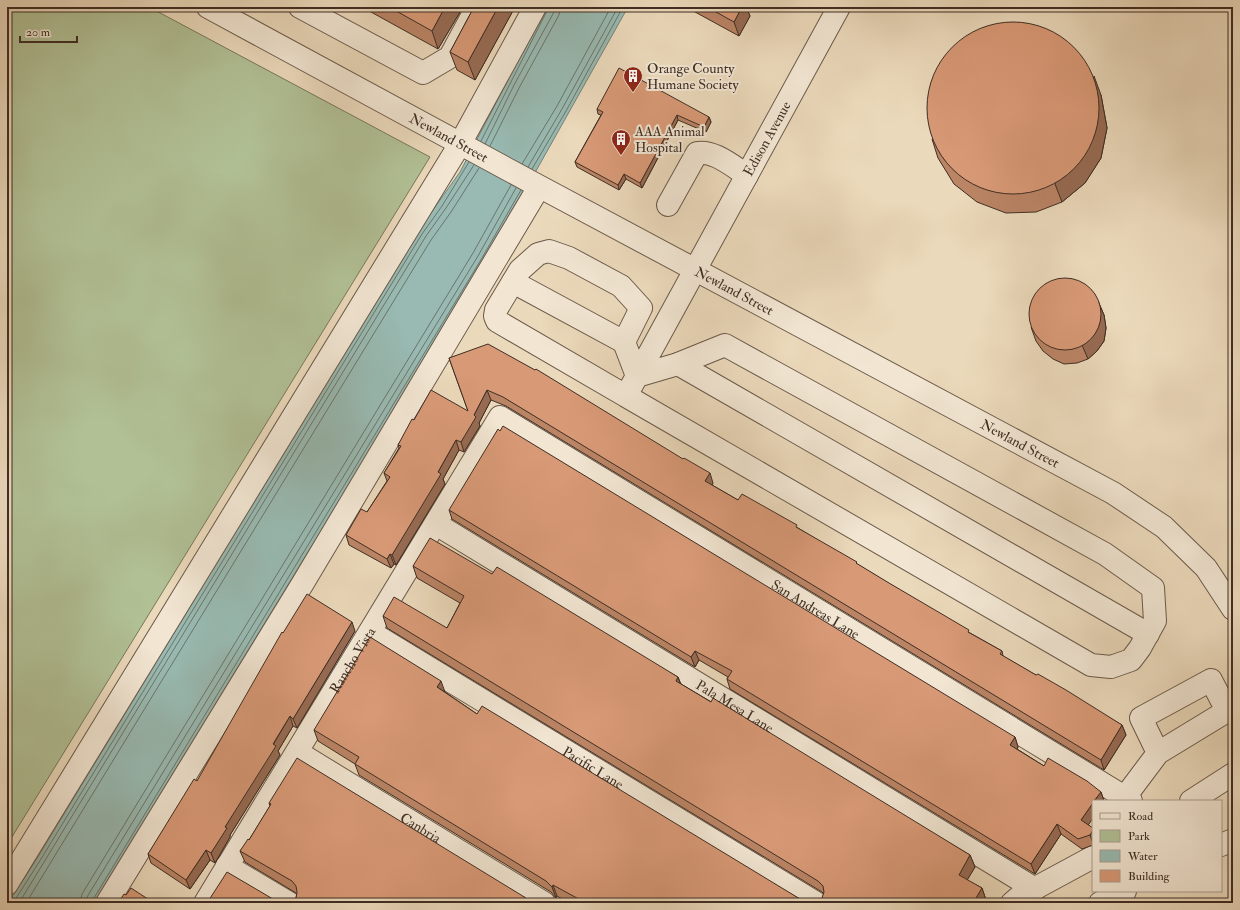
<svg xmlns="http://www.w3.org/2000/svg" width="1240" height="910" viewBox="0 0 1240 910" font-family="'IM FELL Double Pica',serif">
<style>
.green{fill:#b1c095;stroke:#78775c}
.water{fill:#98bab2;stroke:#748279}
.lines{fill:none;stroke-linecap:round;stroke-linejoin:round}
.shore{stroke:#6c746b;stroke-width:1}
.minor-casing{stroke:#6a594a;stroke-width:24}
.minor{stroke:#f2e6d3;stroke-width:22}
.wall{fill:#ba8465;stroke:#3f2e24}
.shaded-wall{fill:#976b53;stroke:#3f2e24}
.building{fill:#d89976;stroke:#3f2e24}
.labels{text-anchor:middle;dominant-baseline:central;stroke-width:4;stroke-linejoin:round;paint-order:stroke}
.poi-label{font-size:14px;fill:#3f2e24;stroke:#f2e6d3;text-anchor:start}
.street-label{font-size:14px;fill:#3f2e24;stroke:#f2e6d3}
</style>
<rect width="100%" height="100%" fill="#ebd9bb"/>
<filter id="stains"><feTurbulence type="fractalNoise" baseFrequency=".005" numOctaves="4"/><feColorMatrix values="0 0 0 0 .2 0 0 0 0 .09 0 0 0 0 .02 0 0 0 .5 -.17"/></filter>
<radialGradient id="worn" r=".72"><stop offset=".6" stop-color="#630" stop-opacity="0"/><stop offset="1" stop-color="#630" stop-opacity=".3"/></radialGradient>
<path class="green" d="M 7,7 L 149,7 L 430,157 L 7,845 Z"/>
<path class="water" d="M 546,7 L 628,7 L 486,260 L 94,903 L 8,903 L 38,857 L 418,231 L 460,172 Z"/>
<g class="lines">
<g class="shore">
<path d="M 481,141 L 549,7"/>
<path d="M 485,144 L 514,85 L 554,12 L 554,7"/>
<path d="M 490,146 L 519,88 L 559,15 L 560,7"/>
<path d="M 522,164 L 557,106 L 611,7"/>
<path d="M 528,167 L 562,109 L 618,7"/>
<path d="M 532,169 L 566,111 L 623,7"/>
<path d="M 13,903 L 41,859 L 422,234 L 442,206 L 469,162"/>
<path d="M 19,903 L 426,236 L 446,208 L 474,165"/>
<path d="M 26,903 L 431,240 L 451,212 L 479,168"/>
<path d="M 80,903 L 82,894 L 473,253 L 511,185"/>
<path d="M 86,903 L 87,897 L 478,256 L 516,188"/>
<path d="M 91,903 L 482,258 L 521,190"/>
</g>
<g class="minor-casing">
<g id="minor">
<path id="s1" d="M 208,7 L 531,182 L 1113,493 L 1164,527 L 1206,568 L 1233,609"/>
<path d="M 300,7 L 423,73 L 450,57 L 477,7"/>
<path d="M 668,205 L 697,153 C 714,150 732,166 747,175"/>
<path d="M 513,282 L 624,342"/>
<path d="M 678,364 L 1148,634"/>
<path id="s2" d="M 626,396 L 497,321 L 495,316 L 496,310 L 520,270 L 538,254 L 549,251 L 569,258 L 621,286 L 641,308 L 624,342 L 637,376 L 678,364 L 725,345 L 1105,554 L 1153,588 L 1155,621 L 1140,648 L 1131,660 L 1111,667 L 1091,665 L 626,396 C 696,266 768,137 839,7"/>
<path id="s3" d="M 436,524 L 1035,889"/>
<path id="s4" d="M 370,632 L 816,903"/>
<path id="s5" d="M 297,752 L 544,903"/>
<path d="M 1125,797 L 1158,753 L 1227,711 L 1211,680 L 1141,718 L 1158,753"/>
<path d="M 1191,801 L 1233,774"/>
<path d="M 1221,845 L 1233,840"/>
<path d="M 227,866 L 289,903"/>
<path d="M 7,884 L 460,144 L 535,7"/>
<path d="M 107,903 L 303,583 L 539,187"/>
<path id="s6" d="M 205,903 L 500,417 L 1131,801"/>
<path d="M 1012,903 L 1019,897 L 1093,857"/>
<path d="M 1100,903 L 1125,891"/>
</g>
</g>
<use href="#minor" class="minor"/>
</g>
<g class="wall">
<path d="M 362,7 L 463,7 L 438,49 Z"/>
<path d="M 474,7 L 515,7 L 475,80 L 457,70 L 450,52 Z"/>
<path d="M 686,7 L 746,7 L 750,16 L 739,36 Z"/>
<path d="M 1101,95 L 1107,128 L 1101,158 L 1085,183 L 1062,202 L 1036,212 L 1006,213 L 977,202 L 954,184 L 938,158 L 932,139 Z"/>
<path d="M 597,109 L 709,117 L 711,122 L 706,132 L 678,120 L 642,188 L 626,179 L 619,190 L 577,167 L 575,162 L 601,115 L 598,114 Z"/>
<path d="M 1098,301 L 1104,315 L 1106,328 L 1104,341 L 1097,351 L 1088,359 L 1077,363 L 1064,364 L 1053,359 L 1043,351 L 1036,341 L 1031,327 Z"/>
<path d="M 449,358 L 713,483 L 712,485 L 738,500 L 798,528 L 970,633 L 1002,651 L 1003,656 L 1122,725 L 1126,735 L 1104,770 L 506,406 L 491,400 L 479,423 L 480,426 L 464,452 L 459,450 L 443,479 L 445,484 L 396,565 L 394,564 L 391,568 L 349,545 L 346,535 L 367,512 L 387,481 L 384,473 L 399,448 L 398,445 L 414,420 L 468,411 Z"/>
<path d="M 449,510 L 1015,737 L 1018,747 L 1017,749 L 1044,766 L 1101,792 L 1104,801 L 1093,801 L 1088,825 L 1093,828 L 1093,845 L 1082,849 L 1061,834 L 1035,874 L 730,689 L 727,679 L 728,677 L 699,660 L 695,667 L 452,519 Z"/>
<path d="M 413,566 L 492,574 L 678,677 L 681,684 L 970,855 L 975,867 L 967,880 L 982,888 L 986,900 L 984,903 L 816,903 L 817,903 L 822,898 L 824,894 L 822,892 L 387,628 L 383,616 L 447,628 L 460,603 L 417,578 Z"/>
<path d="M 355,631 L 297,728 L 293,726 L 278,751 L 280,755 L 230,835 L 230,837 L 215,863 L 210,860 L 190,889 L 151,863 L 148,854 L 197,781 Z"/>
<path d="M 445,692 L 477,714 L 805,902 L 808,903 L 569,903 L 557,896 L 556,898 L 551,892 L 359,775 L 355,764 L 318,741 L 314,730 Z"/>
<path d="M 269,803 L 526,898 L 291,902 L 296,898 L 297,894 L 296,893 L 245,862 L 240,851 L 249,840 L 270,806 Z"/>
</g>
<g class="shaded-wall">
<path d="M 445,7 L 463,7 L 438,49 L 432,31 Z"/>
<path d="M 498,7 L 515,7 L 475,80 L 468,62 Z"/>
<path d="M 742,7 L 746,7 L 750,16 L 739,36 L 734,22 Z"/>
<path d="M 1094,76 L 1101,95 L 1107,128 L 1101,158 L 1085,183 L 1062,202 L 1055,184 Z"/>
<path d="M 677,115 L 678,120 L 642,188 L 640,183 Z"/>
<path d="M 709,117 L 711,122 L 706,132 L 704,127 Z"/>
<path d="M 624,174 L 626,179 L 619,190 L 618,185 Z"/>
<path d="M 1098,301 L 1104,315 L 1106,328 L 1104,341 L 1097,351 L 1088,359 L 1082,345 Z"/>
<path d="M 487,390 L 491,400 L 479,423 L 480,426 L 464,452 L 461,442 L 474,415 Z"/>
<path d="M 456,440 L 459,450 L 443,479 L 445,484 L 396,565 L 392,555 Z"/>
<path d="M 710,473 L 713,483 L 708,490 L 705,481 Z"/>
<path d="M 390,554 L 394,564 L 391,568 L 387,559 Z"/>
<path d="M 352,622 L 355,631 L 297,728 L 293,719 Z"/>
<path d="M 695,651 L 699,660 L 695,667 L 691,657 Z"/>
<path d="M 678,677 L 682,689 L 676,681 Z"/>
<path d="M 441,681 L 445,692 L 437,687 Z"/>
<path d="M 290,716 L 293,726 L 278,751 L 280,755 L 230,835 L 230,837 L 215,863 L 211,853 L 225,827 Z"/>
<path d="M 1122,725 L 1126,735 L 1104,770 L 1101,760 Z"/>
<path d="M 1015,737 L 1018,747 L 1014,755 L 1010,745 Z"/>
<path d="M 1101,792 L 1104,801 L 1094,801 Z"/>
<path d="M 1093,803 L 1093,818 L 1085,830 L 1081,820 Z"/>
<path d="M 1057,824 L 1061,834 L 1035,874 L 1031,864 Z"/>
<path d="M 1093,830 L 1093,844 L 1090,835 Z"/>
<path d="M 206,850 L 210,860 L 190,889 L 186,880 Z"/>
<path d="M 970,855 L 975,867 L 963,887 L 959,875 Z"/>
<path d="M 553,885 L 557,896 L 556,898 L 552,887 Z"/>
<path d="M 982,888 L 986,900 L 984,903 L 973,903 Z"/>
<path d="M 526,898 L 528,903 L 522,903 Z"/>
</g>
<g class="building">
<path d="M 389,7 L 445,7 L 432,31 Z"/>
<path d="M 474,7 L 498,7 L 468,62 L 450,52 Z"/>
<path d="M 707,7 L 742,7 L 734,22 Z"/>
<circle cx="1013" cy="108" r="86"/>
<path d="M 619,68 L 709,117 L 704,127 L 677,115 L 640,183 L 624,174 L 618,185 L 575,162 L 603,112 L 597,109 Z"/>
<circle cx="1065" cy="314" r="36"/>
<path d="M 488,344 L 535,370 L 536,369 L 683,459 L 684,458 L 710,473 L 705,481 L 738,500 L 742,494 L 797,525 L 796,527 L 857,562 L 856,563 L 889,583 L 969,630 L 968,632 L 1002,651 L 1000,654 L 1036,675 L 1038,674 L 1066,690 L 1122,725 L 1101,760 L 503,397 L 487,390 L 474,415 L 476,417 L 461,442 L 456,440 L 438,472 L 441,474 L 392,555 L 390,554 L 387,559 L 346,535 L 361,509 L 367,512 L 390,477 L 384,473 L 401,446 L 398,445 L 412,419 L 414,420 L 431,390 L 468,411 L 449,358 Z"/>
<path d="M 503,426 L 1015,737 L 1010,745 L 1044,766 L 1048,758 L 1087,781 L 1101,792 L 1094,801 L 1093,801 L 1093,803 L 1081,820 L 1093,828 L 1093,830 L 1090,835 L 1078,839 L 1057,824 L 1031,864 L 727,679 L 732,671 L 695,651 L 691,657 L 449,510 L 498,429 L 500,431 Z"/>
<path d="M 430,538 L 492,574 L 497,567 L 678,677 L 676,681 L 711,702 L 713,698 L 970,855 L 959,875 L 982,888 L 973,903 L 816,903 L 817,903 L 822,898 L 824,892 L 823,886 L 818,881 L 383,616 L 394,597 L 447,628 L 464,596 L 413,566 Z"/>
<path d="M 307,594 L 352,622 L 293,719 L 290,716 L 273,744 L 276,746 L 225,827 L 227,828 L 211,853 L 206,850 L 186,880 L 148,854 L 194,779 L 197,781 L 282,632 L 283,633 Z"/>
<path d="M 370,637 L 441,681 L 437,687 L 477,714 L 482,706 L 805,902 L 808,903 L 586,903 L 553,885 L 552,887 L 546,881 L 355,764 L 359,757 L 314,730 Z"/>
<path d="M 297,758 L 526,898 L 522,903 L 289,903 L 291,902 L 296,898 L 297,892 L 296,886 L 292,881 L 240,851 L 248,839 L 249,840 L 271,804 L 269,803 Z"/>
<path d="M 227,872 L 278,902 L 281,903 L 207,903 Z"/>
<path d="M 131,888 L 154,903 L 118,903 L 124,894 L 126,895 Z"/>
</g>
<defs>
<g id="building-pin" transform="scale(1)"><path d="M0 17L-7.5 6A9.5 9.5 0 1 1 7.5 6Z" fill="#8f2418" stroke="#f2e6d3"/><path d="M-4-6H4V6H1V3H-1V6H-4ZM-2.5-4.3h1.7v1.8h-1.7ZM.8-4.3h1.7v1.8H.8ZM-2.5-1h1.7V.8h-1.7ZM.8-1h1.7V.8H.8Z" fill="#fff"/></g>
</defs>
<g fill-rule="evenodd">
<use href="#building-pin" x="633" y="76"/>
<use href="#building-pin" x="621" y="139"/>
</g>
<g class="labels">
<g class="poi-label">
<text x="647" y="68">Orange County<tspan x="647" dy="16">Humane Society</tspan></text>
<text x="635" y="131">AAA Animal<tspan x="635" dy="16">Hospital</tspan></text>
</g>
<g class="street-label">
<text stroke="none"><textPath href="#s1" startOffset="274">Newland Street</textPath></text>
<text stroke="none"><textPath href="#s2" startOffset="1964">Edison Avenue</textPath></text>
<text stroke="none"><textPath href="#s1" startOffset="598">Newland Street</textPath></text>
<text stroke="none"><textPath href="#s1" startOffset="922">Newland Street</textPath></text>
<text stroke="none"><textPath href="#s6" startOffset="938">San Andreas Lane</textPath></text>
<text stroke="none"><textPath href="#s6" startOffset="284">Rancho Vista</textPath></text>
<text stroke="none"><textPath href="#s3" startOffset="350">Pala Mesa Lane</textPath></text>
<text stroke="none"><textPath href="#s4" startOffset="261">Pacific Lane</textPath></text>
<text stroke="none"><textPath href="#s5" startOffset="145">Canbria</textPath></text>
</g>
</g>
<rect width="1240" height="910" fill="none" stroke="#ebd9bb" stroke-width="24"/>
<rect x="8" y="8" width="1224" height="894" fill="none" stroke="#3f2e24" stroke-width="2"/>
<rect x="12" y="12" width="1216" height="886" fill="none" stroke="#3f2e24"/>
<rect x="1092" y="800" width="130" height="92" fill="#f2e6d3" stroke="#aa9c8d"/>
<rect x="1100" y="813" width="20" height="6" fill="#f2e6d3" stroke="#aa9c8d"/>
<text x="1128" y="820" font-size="12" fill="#3f2e24">Road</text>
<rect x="1100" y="830" width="20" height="12" fill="#b1c095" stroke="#aa9c8d"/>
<text x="1128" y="840" font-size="12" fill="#3f2e24">Park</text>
<rect x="1100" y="850" width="20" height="12" fill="#98bab2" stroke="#aa9c8d"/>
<text x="1128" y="860" font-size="12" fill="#3f2e24">Water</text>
<rect x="1100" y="870" width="20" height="12" fill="#d89976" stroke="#aa9c8d"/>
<text x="1128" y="880" font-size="12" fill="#3f2e24">Building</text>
<path d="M20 36v6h57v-6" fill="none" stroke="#3f2e24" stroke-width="2"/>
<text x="26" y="36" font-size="12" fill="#3f2e24" stroke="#f2e6d3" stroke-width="3" paint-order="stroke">20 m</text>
<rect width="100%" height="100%" filter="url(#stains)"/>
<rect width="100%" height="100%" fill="url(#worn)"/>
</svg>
